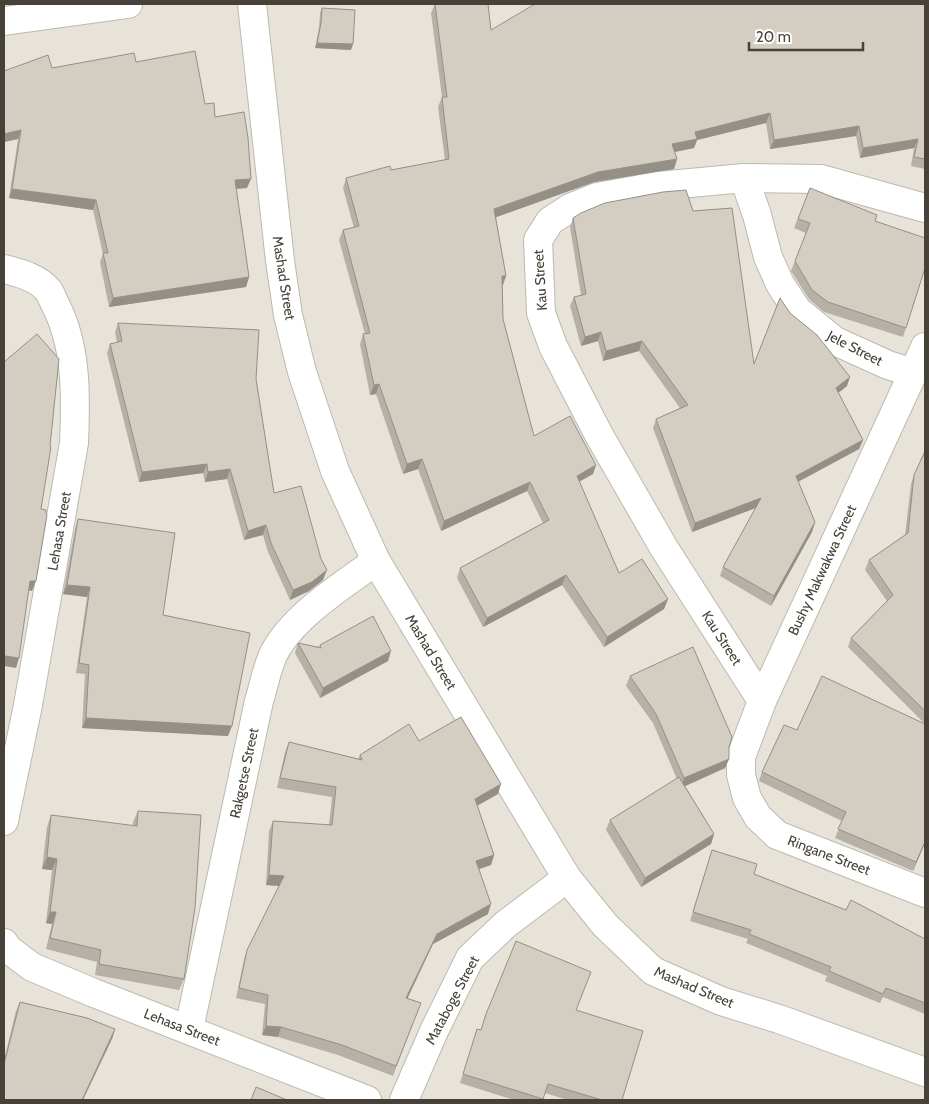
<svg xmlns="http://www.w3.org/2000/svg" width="929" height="1104" viewBox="0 0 929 1104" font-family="Cabin,sans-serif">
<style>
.residential{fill:#e7e3d9}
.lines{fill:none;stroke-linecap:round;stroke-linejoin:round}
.street-casing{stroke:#beb9ae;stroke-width:30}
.street{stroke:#fff;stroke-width:28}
.wall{fill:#b6b0a6}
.shaded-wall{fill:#949087}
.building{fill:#d4cdc1;stroke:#949087}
.labels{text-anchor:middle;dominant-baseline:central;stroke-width:4;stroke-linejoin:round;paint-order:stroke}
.street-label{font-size:14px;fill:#474239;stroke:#fff}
</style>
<rect width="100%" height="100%" fill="#f4f1eb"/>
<rect class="residential" x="4" y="4" width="921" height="1096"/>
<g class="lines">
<g class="street-casing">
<g id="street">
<path d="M 252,4 L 280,261 L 288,315 L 302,372 L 335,471 L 376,561 L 567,878 L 605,925 L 653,971 L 721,1001 L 779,1019 L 925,1072"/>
<path d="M 4,21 L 128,4"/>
<path d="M 744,178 L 757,215 L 768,257 L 780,284 L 797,310 L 835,341 L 888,365 L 913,373"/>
<path d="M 4,269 C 19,273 37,277 48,290 C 51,294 53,300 55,304 C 77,346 76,396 74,443 L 28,705 L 4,821"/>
<path d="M 925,347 L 762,701 L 741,757 L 741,775 L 747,798 L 758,817 L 777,835 L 925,893"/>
<path d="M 762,701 L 664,548 L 599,435 L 553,346 L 541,313 L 538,240 L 550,221 L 570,208 L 597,197 L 658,186 L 744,178 L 821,179 L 925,208"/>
<path d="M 4,943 L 8,949 L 32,967 L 94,993 L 367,1100"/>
<path d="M 189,1029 L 259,701 C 264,685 267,667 274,653 C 293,616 342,586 376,561"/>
<path d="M 404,1100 L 434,1031 L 470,958 L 506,924 L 567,878"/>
</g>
</g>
<use href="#street" class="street"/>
</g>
<g class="wall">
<path d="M 435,4 L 491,30 L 925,4 L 925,169 L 911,166 L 914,148 L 860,158 L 856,136 L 770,149 L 766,123 L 697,140 L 694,148 L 675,152 L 677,159 L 674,169 L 594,182 L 496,217 L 506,276 L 502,285 L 503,319 L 534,436 L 593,474 L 579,482 L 619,573 L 668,599 L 664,609 L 604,647 L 562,585 L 483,627 L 457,578 L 460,568 L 543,523 L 527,491 L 441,531 L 418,469 L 403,474 L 376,394 L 370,395 L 360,344 L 363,334 L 365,334 L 339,240 L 343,230 L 354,228 L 343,188 L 346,178 L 445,160 L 438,107 L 442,97 L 431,13 Z"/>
<path d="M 322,8 L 351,50 L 315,48 L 319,28 L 320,13 Z"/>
<path d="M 136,62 L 205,104 L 215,117 L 247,188 L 236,189 L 249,277 L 246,287 L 109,307 L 100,262 L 103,254 L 93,210 L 9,198 L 18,139 L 4,142 L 4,71 Z"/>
<path d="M 810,188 L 875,221 L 906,328 L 903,337 L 824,312 L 809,299 L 791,271 L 806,233 L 794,228 Z"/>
<path d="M 693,211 L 754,364 L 790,313 L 847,386 L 838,393 L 863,440 L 859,449 L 798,482 L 815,522 L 812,532 L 771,606 L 720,576 L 723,567 L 756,508 L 692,532 L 653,428 L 656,419 L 680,408 L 639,351 L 603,361 L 598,341 L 581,346 L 570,306 L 574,297 L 581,295 L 570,227 L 573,218 Z"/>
<path d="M 118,323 L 256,379 L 274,493 L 323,580 L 309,591 L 290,600 L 268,552 L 263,535 L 244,540 L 227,479 L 205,482 L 203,473 L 139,482 L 107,353 L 110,344 L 117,342 L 115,332 Z"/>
<path d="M 925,451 L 925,843 L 913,871 L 835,838 L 842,821 L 759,781 L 762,772 L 797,730 L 925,724 L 848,647 L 851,638 L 887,601 L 865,570 L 869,560 L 905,535 L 911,484 L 914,475 Z"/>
<path d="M 78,519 L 163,615 L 228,736 L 82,728 L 85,674 L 76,673 L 87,597 L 63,594 L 75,529 Z"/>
<path d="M 298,643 L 319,647 L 320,645 L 388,661 L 320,698 L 295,653 Z"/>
<path d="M 630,676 L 729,759 L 725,768 L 685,786 L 714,834 L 711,844 L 641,887 L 606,830 L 610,820 L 677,779 L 653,723 L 626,686 Z"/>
<path d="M 419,741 L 498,794 L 477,806 L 494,855 L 491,865 L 479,869 L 488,914 L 433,944 L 407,998 L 421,1003 L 393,1076 L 338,1055 L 278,1037 L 262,1035 L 265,1004 L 236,998 L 244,960 L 247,950 L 279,886 L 266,885 L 269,831 L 273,821 L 329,825 L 332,797 L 277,788 L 285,752 L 289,742 L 358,759 L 360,755 Z"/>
<path d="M 138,811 L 184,979 L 179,990 L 95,975 L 97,962 L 46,949 L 52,924 L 46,923 L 52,870 L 42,869 L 47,827 L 51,815 L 133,826 L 133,822 Z"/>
<path d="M 712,850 L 754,874 L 846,910 L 925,939 L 925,1014 L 883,997 L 880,1003 L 825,981 L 827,976 L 746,943 L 748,939 L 690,921 Z"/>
<path d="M 20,1002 L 115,1029 L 112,1039 L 4,1060 L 16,1011 Z"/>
<path d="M 576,1011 L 622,1100 L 568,1100 L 545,1093 L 542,1100 L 514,1100 L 460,1083 L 477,1029 L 481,1030 L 486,1014 Z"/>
</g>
<g class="shaded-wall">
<path d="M 317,43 L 353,44 L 351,50 L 315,48 Z"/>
<path d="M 770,113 L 766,123 L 697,140 L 694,148 L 669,153 L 672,144 L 695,132 Z"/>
<path d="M 859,126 L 856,136 L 770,149 L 774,140 Z"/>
<path d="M 21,130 L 18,139 L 4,142 L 4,134 Z"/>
<path d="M 918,139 L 914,148 L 860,158 L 863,148 Z"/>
<path d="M 677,159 L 674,169 L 594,182 L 491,219 L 494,209 L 598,172 Z"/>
<path d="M 251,179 L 247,188 L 231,189 L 235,180 Z"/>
<path d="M 12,189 L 96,200 L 93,210 L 9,198 Z"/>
<path d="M 502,276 L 506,276 L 503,285 L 499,286 Z"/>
<path d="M 249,277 L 246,287 L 109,307 L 113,298 Z"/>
<path d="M 601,332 L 598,341 L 581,346 L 585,337 Z"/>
<path d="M 642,341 L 639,351 L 603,361 L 606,351 Z"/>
<path d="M 850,377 L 847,386 L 832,398 L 836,388 Z"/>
<path d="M 379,384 L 376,394 L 370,395 L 374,385 Z"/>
<path d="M 863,440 L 859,449 L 792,485 L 796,476 Z"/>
<path d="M 422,459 L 418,469 L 403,474 L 407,464 Z"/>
<path d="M 207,464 L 203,473 L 139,482 L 142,472 Z"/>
<path d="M 596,465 L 593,474 L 573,485 L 577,476 Z"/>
<path d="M 230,469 L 227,479 L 205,482 L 208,472 Z"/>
<path d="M 530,482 L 527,491 L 441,531 L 444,521 Z"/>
<path d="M 761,498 L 758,507 L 692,532 L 695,523 Z"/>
<path d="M 815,522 L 812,532 L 771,606 L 774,596 Z"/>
<path d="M 266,525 L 263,535 L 244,540 L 248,531 Z"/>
<path d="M 327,570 L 323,580 L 309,591 L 290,600 L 293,590 Z"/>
<path d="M 566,575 L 562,585 L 483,627 L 487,618 Z"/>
<path d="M 30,581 L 36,581 L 32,591 L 26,590 Z"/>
<path d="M 67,585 L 90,587 L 87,597 L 63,594 Z"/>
<path d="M 668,599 L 664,609 L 604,647 L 607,637 Z"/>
<path d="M 391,651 L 388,661 L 320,698 L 323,688 Z"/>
<path d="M 5,656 L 19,658 L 16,668 L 4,666 Z"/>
<path d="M 86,718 L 232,726 L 228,736 L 82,728 Z"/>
<path d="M 729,759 L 725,768 L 681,788 L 684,778 Z"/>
<path d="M 501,784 L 498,794 L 471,809 L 475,799 Z"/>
<path d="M 714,834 L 711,844 L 641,887 L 645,878 Z"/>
<path d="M 925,842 L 925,843 L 913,871 L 916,862 Z"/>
<path d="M 494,855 L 491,865 L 473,871 L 476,861 Z"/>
<path d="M 47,857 L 57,859 L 52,870 L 42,869 Z"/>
<path d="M 269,875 L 284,876 L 281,886 L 266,885 Z"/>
<path d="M 491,904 L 488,914 L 433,944 L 403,1008 L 406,998 L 437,934 Z"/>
<path d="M 50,912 L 56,912 L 52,924 L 46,923 Z"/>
<path d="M 266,1026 L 281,1027 L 278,1037 L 262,1035 Z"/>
<path d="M 115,1029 L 112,1039 L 83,1100 L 82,1100 Z"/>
</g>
<g class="building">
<path d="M 435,4 L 488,4 L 491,30 L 535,4 L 925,4 L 925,159 L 914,157 L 918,139 L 863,148 L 859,126 L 774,140 L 770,113 L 695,132 L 697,139 L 672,144 L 677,159 L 598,172 L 494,209 L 506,276 L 502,276 L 503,319 L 534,436 L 570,416 L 596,465 L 577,476 L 619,573 L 642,559 L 668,599 L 607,637 L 566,575 L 487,618 L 460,568 L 549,520 L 530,482 L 444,521 L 422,459 L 407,464 L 379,384 L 374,385 L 363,334 L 370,333 L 343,230 L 359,226 L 346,178 L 390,166 L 391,170 L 449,159 L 442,97 L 447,97 Z"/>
<path d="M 322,8 L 355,10 L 353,44 L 317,43 L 321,23 Z"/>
<path d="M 195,51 L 205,104 L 214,103 L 215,117 L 244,112 L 248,138 L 251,179 L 235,180 L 249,277 L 113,298 L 103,253 L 108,253 L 96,200 L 12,189 L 21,130 L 4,134 L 4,71 L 48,55 L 52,68 L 134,53 L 136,62 Z"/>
<path d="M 810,188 L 877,215 L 875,221 L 925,238 L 925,268 L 906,328 L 828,302 L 812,290 L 795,261 L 810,223 L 798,219 Z"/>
<path d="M 686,190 L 693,211 L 732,208 L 754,364 L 780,298 L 790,313 L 817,335 L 850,377 L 836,388 L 863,440 L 796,476 L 815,522 L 774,596 L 723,567 L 761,498 L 695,523 L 656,419 L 688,405 L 642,341 L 606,351 L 601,332 L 585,337 L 574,297 L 586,294 L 573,218 L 581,213 L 605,203 L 663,192 Z"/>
<path d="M 118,323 L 259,330 L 256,379 L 274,493 L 301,486 L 321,559 L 327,570 L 312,582 L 293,590 L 271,543 L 266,525 L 248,531 L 230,469 L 208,472 L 207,464 L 142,472 L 110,344 L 122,341 Z"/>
<path d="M 37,334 L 59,359 L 50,446 L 51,447 L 41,509 L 46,510 L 46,514 L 47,515 L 36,581 L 30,581 L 19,658 L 5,656 L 4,665 L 4,362 Z"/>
<path d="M 925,451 L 925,711 L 851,638 L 893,595 L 869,560 L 908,533 L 914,475 Z"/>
<path d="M 78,519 L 175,533 L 163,615 L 250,633 L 232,726 L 86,718 L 89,665 L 79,663 L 90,587 L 67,585 Z"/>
<path d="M 373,616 L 391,651 L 323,688 L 298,643 L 321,648 L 320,645 Z"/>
<path d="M 693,647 L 732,737 L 729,747 L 729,759 L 684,778 L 656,714 L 630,676 Z"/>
<path d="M 822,676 L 925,724 L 925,842 L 916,862 L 838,829 L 846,812 L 762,772 L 784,725 L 797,730 Z"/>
<path d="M 461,717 L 501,784 L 475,799 L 494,855 L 476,861 L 491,904 L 437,934 L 406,998 L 421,1003 L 396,1066 L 342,1045 L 281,1027 L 266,1026 L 268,995 L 239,988 L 247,950 L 284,876 L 269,875 L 273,821 L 332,825 L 336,787 L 280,778 L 289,742 L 362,760 L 360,755 L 409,724 L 419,741 Z"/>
<path d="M 679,777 L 714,834 L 645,878 L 610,820 Z"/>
<path d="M 138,811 L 201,815 L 195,908 L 184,979 L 99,964 L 101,950 L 50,938 L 56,912 L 50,912 L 57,859 L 47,857 L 51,815 L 137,826 Z"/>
<path d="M 712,850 L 757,864 L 754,874 L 846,910 L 851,900 L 925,939 L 925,1003 L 886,988 L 883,994 L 829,971 L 831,967 L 749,934 L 751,930 L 693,912 Z"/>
<path d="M 516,941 L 591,972 L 576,1010 L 643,1031 L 622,1100 L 602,1100 L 548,1084 L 543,1099 L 463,1074 L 477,1029 L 481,1030 L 486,1014 Z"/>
<path d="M 20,1002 L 87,1018 L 115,1029 L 82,1100 L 4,1100 L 4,1060 L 5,1060 Z"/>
<path d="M 256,1087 L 287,1100 L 251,1100 Z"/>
</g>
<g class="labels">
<g class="street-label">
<text transform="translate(284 278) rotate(81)">Mashad Street</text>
<text transform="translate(540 280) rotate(-94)">Kau Street</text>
<text transform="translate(855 348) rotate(27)">Jele Street</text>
<text transform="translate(59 531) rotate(-80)">Lehasa Street</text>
<text transform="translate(822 570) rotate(-65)">Bushy Makwakwa Street</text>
<text transform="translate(722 638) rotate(57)">Kau Street</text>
<text transform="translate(431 652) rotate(59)">Mashad Street</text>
<text transform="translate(244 773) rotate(-78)">Rakgetse Street</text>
<text transform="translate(829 855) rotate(21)">Ringane Street</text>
<text transform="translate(694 987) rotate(23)">Mashad Street</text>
<text transform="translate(452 1000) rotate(-62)">Mataboge Street</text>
<text transform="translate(182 1027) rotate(21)">Lehasa Street</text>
</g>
</g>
<rect width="929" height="1104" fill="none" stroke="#474239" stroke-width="10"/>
<path d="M749 42v8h114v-8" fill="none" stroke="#474239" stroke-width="2.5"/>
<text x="756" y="42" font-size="15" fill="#474239" stroke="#ffffff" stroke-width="4" paint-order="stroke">20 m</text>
</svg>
